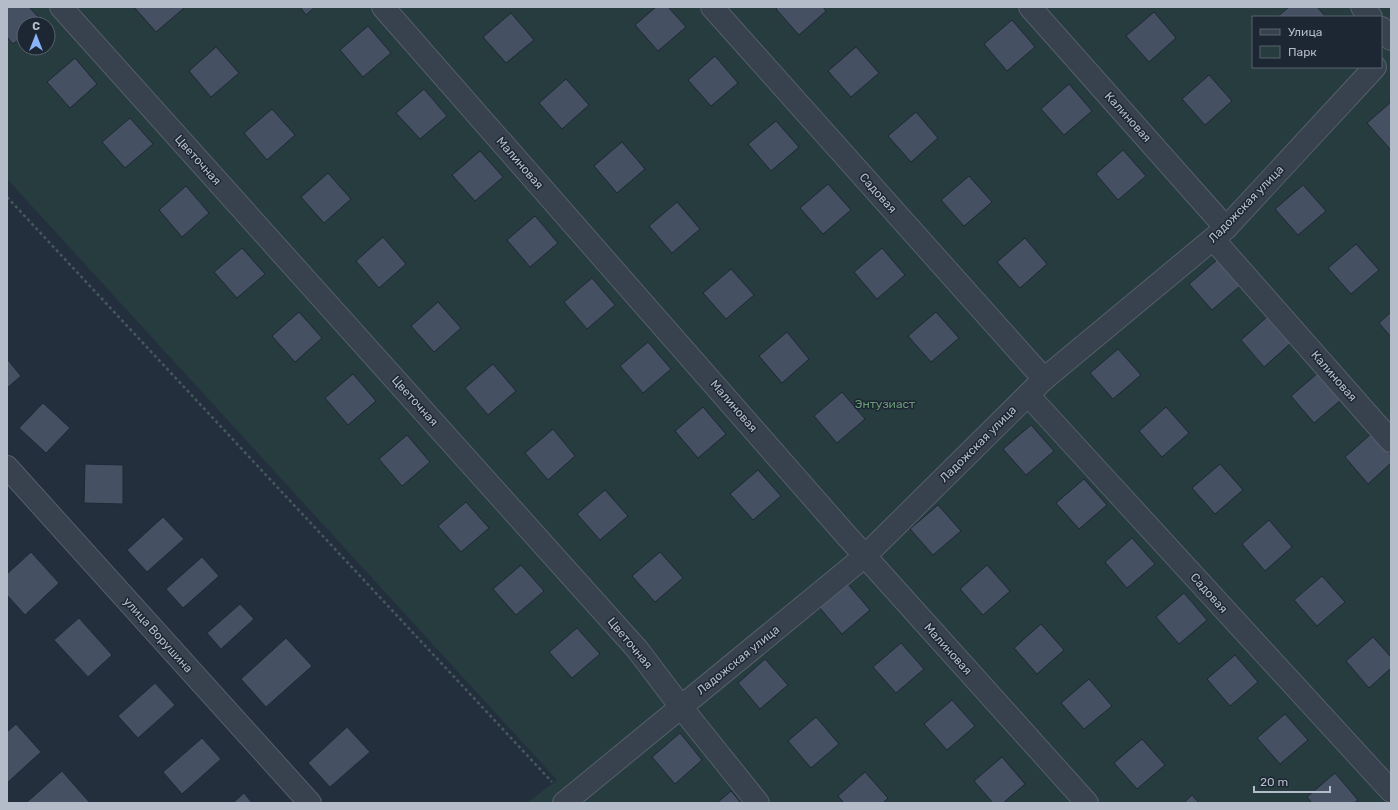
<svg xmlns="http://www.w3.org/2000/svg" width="1398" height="810" viewBox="0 0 1398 810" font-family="Rubik,sans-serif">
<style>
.green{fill:#263c3f;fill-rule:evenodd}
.building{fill:#455162;stroke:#1f2835}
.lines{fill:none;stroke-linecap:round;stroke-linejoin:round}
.minor-casing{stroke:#565f6c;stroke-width:24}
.path{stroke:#44595c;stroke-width:2.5;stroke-dasharray:3 3;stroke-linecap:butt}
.minor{stroke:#38414e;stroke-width:22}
.labels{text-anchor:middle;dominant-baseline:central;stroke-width:3;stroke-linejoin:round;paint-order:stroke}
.street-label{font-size:12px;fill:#b4bcc9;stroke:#1d2633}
.park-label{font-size:12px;fill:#6b9a76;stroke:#1d2633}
</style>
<rect width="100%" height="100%" fill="#242f3e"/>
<path class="green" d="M 7,7 L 1391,7 L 1391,803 L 527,803 L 557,780 L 7,179 ZM 1253,17 L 1381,17 L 1381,67 L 1253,67 ZM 24,24 L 48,24 L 48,48 L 24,48 Z"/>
<g class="building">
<path d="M 7,7 L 29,7 L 41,20 L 37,24 L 24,24 L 24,35 L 13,44 L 7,37 Z"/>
<path d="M 134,7 L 183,7 L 184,8 L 156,32 Z"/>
<path d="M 300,7 L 315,7 L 306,15 Z"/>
<path d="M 656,7 L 668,7 L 686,27 L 658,51 L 635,25 Z"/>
<path d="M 778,7 L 823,7 L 826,11 L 799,35 L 776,9 Z"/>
<path d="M 1289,7 L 1317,7 L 1326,17 L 1277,17 Z"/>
<path d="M 1154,12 L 1176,38 L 1149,62 L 1126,36 Z"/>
<path d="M 511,13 L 534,40 L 506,63 L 483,37 Z"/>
<path d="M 1012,20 L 1035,47 L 1007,71 L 984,44 Z"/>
<path d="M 368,26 L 391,53 L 363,77 L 340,50 Z"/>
<path d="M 216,47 L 239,73 L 211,97 L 189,71 Z"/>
<path d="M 856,47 L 879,73 L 851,97 L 828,71 Z"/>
<path d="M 715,56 L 738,83 L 711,106 L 688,80 Z"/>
<path d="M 75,58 L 97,84 L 70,108 L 47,82 Z"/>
<path d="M 1209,75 L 1232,101 L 1205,125 L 1182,99 Z"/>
<path d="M 566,79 L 589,105 L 562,129 L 539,103 Z"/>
<path d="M 1069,84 L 1092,111 L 1064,135 L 1041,109 Z"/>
<path d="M 424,89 L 447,116 L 420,139 L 396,113 Z"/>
<path d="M 1391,102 L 1391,148 L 1390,149 L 1367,123 Z"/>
<path d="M 272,109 L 295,135 L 267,160 L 244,133 Z"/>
<path d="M 916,112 L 938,138 L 911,162 L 888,136 Z"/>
<path d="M 130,118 L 153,144 L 125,168 L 102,142 Z"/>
<path d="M 776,121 L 799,147 L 771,171 L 748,144 Z"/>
<path d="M 622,142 L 645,169 L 617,193 L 594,166 Z"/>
<path d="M 1123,150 L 1146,176 L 1118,200 L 1096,174 Z"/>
<path d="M 480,151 L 503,177 L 475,201 L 452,175 Z"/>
<path d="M 328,173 L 351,199 L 324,223 L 301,197 Z"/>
<path d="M 969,176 L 992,202 L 964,226 L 941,200 Z"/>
<path d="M 828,184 L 851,210 L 823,234 L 800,208 Z"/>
<path d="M 1303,185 L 1326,211 L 1298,235 L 1275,209 Z"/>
<path d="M 186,186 L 209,213 L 182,237 L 159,210 Z"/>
<path d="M 677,202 L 700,229 L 672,253 L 649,226 Z"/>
<path d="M 535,216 L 558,243 L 530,267 L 507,240 Z"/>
<path d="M 383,237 L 406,264 L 379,288 L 356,261 Z"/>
<path d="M 1025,238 L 1047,264 L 1020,288 L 997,262 Z"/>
<path d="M 1356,244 L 1379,270 L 1351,294 L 1328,268 Z"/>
<path d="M 242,248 L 265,274 L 237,298 L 214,272 Z"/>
<path d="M 882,248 L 905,275 L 877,299 L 854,272 Z"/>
<path d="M 1217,260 L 1240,286 L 1212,310 L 1189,284 Z"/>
<path d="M 731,269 L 754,295 L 726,319 L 703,293 Z"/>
<path d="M 592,278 L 615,305 L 587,329 L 564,302 Z"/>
<path d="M 438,302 L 461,328 L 434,352 L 411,326 Z"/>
<path d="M 299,312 L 322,338 L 295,362 L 272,336 Z"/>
<path d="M 936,312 L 959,338 L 931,362 L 908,336 Z"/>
<path d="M 1391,312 L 1391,337 L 1379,323 Z"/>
<path d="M 1268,316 L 1291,343 L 1264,367 L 1241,340 Z"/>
<path d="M 787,332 L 809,359 L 782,383 L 759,356 Z"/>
<path d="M 648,342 L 671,369 L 643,393 L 620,366 Z"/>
<path d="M 1118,349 L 1141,375 L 1113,399 L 1090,373 Z"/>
<path d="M 7,359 L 21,376 L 7,388 Z"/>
<path d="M 493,364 L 516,391 L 488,415 L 465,388 Z"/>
<path d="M 1319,372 L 1342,399 L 1314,423 L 1291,396 Z"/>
<path d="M 353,374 L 376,401 L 348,425 L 325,398 Z"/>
<path d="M 842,392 L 865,419 L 837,443 L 814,416 Z"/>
<path d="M 43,403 L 70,428 L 46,453 L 19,428 Z"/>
<path d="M 703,407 L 726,434 L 698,458 L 675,431 Z"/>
<path d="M 1166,407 L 1189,433 L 1162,457 L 1139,431 Z"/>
<path d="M 1031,425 L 1054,451 L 1026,475 L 1003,449 Z"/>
<path d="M 553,429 L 575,456 L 548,480 L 525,453 Z"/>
<path d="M 1372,433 L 1391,455 L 1391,463 L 1368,484 L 1345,457 Z"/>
<path d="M 407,435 L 430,462 L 402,486 L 379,459 Z"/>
<path d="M 85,464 L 123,465 L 123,504 L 84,503 Z"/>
<path d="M 1220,464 L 1243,490 L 1215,514 L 1192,488 Z"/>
<path d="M 758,470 L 781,496 L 753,520 L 730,494 Z"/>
<path d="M 1084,479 L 1107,505 L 1079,529 L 1056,503 Z"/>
<path d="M 605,490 L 628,516 L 600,540 L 577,514 Z"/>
<path d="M 466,502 L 489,528 L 461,552 L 438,526 Z"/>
<path d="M 938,505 L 961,531 L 933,555 L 910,529 Z"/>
<path d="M 163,517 L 184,539 L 147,572 L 127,550 Z"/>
<path d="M 1269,520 L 1292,547 L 1265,571 L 1242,544 Z"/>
<path d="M 1132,538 L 1155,564 L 1127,588 L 1105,562 Z"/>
<path d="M 31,552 L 59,583 L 25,615 L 7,595 L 7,574 Z"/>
<path d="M 660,552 L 683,578 L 655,602 L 632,576 Z"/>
<path d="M 202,557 L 219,576 L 183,608 L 166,589 Z"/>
<path d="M 521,565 L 544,591 L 516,615 L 493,589 Z"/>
<path d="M 987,565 L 1010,591 L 983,615 L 960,589 Z"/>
<path d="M 1322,576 L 1345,602 L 1317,626 L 1294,600 Z"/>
<path d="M 847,583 L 870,610 L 842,634 L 819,607 Z"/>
<path d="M 1184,593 L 1207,620 L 1179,644 L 1156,617 Z"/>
<path d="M 240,604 L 254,619 L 221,649 L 207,633 Z"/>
<path d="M 79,618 L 112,655 L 88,677 L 54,640 Z"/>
<path d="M 1041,624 L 1064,650 L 1037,674 L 1014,648 Z"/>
<path d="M 577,628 L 600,654 L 572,678 L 549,652 Z"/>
<path d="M 1373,637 L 1391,657 L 1391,668 L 1369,688 L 1346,661 Z"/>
<path d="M 286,638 L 312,666 L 266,707 L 241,679 Z"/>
<path d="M 901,643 L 924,669 L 896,693 L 873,667 Z"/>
<path d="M 1235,655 L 1258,682 L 1230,706 L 1207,679 Z"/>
<path d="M 765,659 L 788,685 L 760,709 L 738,683 Z"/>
<path d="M 1089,679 L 1112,706 L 1084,729 L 1061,703 Z"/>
<path d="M 155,683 L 175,705 L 138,738 L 118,716 Z"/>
<path d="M 952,700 L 975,726 L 947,750 L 924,724 Z"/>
<path d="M 1285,714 L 1308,740 L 1280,764 L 1257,738 Z"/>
<path d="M 816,717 L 839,744 L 811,768 L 788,741 Z"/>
<path d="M 16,724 L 41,752 L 7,783 L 7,732 Z"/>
<path d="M 347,727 L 370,752 L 330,787 L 308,763 Z"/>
<path d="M 680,733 L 702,760 L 675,784 L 652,757 Z"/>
<path d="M 202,738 L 221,759 L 182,794 L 163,772 Z"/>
<path d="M 1142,739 L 1165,765 L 1137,789 L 1114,763 Z"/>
<path d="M 1002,757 L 1025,784 L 1003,803 L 993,803 L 974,781 Z"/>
<path d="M 62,771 L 90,803 L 26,803 Z"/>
<path d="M 865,772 L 888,798 L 883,803 L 844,803 L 838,796 Z"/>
<path d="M 1335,773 L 1358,800 L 1354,803 L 1312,803 L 1307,797 Z"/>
<path d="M 731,791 L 741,803 L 717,803 Z"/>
<path d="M 244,793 L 252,803 L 233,803 Z"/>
<path d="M 1192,795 L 1199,803 L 1184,803 Z"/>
</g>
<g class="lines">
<g class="minor-casing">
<g id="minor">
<path d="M 61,7 L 637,649 L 681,707 L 758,803"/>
<path d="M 383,7 L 846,535 L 1087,803"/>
<path d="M 712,7 L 1044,379"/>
<path d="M 1030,7 L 1226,228"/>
<path d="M 1362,7 L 1371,17"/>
<path d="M 1381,28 L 1391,39"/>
<path d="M 1213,239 L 1391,441"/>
<path d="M 1028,395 L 1391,791"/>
<path d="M 7,467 L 310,803"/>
<path d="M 564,803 L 865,556 L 1044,379 L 1226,228 L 1375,67"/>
</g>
</g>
<path class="path" d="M 7,197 L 552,782"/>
<use href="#minor" class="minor"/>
</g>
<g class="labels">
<g class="street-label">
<text transform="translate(1128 117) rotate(48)">Калиновая</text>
<text transform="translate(198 160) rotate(48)">Цветочная</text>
<text transform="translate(520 163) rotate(49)">Малиновая</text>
<text transform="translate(878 193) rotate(48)">Садовая</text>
<text transform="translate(1246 204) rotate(-46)">Ладожская улица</text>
<text transform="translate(1334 376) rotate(49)">Калиновая</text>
<text transform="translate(415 401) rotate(48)">Цветочная</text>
<text transform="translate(734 406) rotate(49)">Малиновая</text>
<text transform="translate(978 444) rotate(-45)">Ладожская улица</text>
<text transform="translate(1209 593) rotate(48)">Садовая</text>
<text transform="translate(158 635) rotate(48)">улица Ворушина</text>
<text transform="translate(630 643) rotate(50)">Цветочная</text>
<text transform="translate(948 649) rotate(48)">Малиновая</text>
<text transform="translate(738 660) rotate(-39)">Ладожская улица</text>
</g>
<g class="park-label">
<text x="885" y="404">Энтузиаст</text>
</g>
</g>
<rect width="1398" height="810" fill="none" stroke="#b4bcc9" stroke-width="16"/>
<rect x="1252" y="16" width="130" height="52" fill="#1d2633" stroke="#59626f"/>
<rect x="1260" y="29" width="20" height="6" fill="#38414e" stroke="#59626f"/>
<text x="1288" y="36" font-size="12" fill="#b4bcc9">Улица</text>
<rect x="1260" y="46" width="20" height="12" fill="#263c3f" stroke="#59626f"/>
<text x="1288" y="56" font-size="12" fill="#b4bcc9">Парк</text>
<g transform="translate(36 36)"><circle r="19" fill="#1d2633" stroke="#59626f"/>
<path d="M0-3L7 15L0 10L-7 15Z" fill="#8ab4f8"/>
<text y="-6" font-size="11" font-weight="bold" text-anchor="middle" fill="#b4bcc9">С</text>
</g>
<path d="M1254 786v6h76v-6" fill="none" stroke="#b4bcc9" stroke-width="2"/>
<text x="1260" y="786" font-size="12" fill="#b4bcc9" stroke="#1d2633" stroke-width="3" paint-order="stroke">20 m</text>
</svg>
